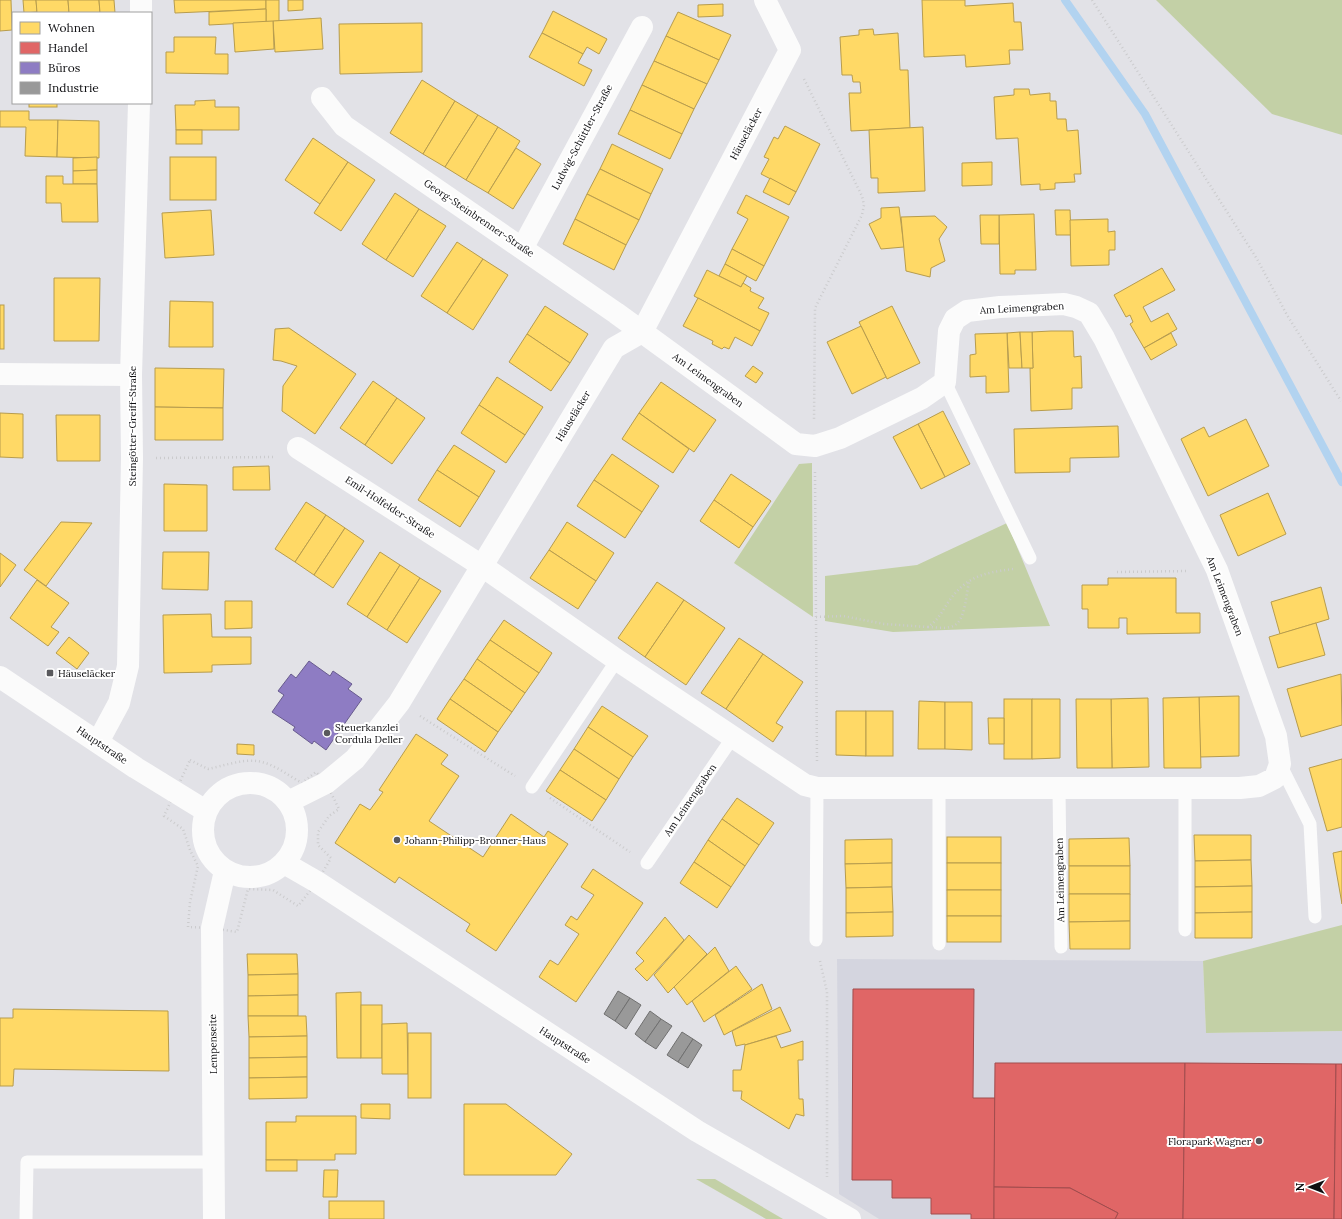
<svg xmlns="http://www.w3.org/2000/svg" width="1342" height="1219" font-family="Lora,serif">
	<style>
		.built { fill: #d4d5df }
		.green { fill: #c3d0a6 }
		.homes { fill: #ffd966; stroke: #b79c4d }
		.shops { fill: #e06666; stroke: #a14c4d }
		.offices { fill: #8e7cc3; stroke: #685b8e }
		.industry { fill: #999; stroke: #707070 }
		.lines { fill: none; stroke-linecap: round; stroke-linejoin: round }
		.stream { stroke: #b2d3f0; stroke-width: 8 }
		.path { stroke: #cbcbcd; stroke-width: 2.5; stroke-dasharray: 1 3; stroke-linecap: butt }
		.service { stroke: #fbfbfb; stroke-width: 13 }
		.minor { stroke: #fbfbfb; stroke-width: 22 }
		.tertiary { stroke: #fbfbfb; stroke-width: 22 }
		.poi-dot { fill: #59595d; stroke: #fff; stroke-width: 1.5 }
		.labels { text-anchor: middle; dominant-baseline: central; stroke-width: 4; stroke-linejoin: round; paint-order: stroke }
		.street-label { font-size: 10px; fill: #0f0f12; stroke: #fff }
		.poi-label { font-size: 10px; fill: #0f0f12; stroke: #fff; text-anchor: start }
	</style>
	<rect width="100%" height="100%" fill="#e2e2e7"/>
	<path class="built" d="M837,959L1203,961L1206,1033L1342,1031V1219H879L839,1194Z"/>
	<g class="green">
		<path d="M1156,0H1342V135L1272,114Z"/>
		<path d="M812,463V472L813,617L734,563L799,464Z"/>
		<path d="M1007,523L1050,626L893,632L825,621V576L917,565Z"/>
		<path d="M1342,925V1031L1206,1033L1203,961Z"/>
		<path d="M696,1179H715L783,1219H766Z"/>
	</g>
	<g class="homes">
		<path d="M0,0H11L12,30L0,31Z"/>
		<path d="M23,0H36L37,12L24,13Z"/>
		<path d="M36,0H68L69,13H37Z"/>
		<path d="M68,0H99L100,13H69Z"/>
		<path d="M99,0H114L115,13H100Z"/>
		<path d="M174,0H266V9L175,13Z"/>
		<path d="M266,0H279V21L266,22Z"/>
		<path d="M288,0H303V10L288,11Z"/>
		<path d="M922,0H965V6L1013,3L1014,22H1021L1023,50H1009L1010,64L966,67L965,55L924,57Z"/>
		<path d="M723,4V16L698,17V5Z"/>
		<path d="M266,9V22L209,25V12Z"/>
		<path d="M553,11L607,39L599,54L587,47L583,54L542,33Z"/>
		<path d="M678,12L731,35L719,60L666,36Z"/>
		<path d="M321,18L323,49L275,52L273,21Z"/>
		<path d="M273,21L274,49L235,52L233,23Z"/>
		<path d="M422,23V72L340,74L339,24Z"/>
		<path d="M873,29L874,35L898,33L900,70H908L910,128L851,131L849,93H861L860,82H853L852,75H842L840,37L859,35V30Z"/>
		<path d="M542,33L583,54L578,63L592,70L584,86L529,57Z"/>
		<path d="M666,36L719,60L707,84L654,61Z"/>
		<path d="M174,37H216L215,54H228V74L166,73V52H174Z"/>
		<path d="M654,61L707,84L694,109L642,85Z"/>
		<path d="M422,80L455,101L423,154L390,133Z"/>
		<path d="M642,85L694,109L682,134L630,110Z"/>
		<path d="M1014,89H1029L1030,95L1050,93V101H1056L1057,119H1066L1067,131L1078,130L1081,174H1074L1075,182L1055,183V189L1040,190V184L1021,185L1018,138L996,139L994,97L1014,95Z"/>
		<path d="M215,100V107H239V130H176L175,105H195V101Z"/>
		<path d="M455,101L478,115L445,167L423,154Z"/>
		<rect x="29" y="103" width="28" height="4"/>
		<path d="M630,110L682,134L670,159L618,134Z"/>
		<path d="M0,111H29V120H58L57,157L25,156L26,127H0Z"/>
		<path d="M478,115L498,127L466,180L445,167Z"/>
		<path d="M58,120L99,121V158L57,157Z"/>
		<path d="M785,126L820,144L796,192L761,174L769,159L764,157L774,137L778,139Z"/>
		<path d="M498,127L520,141L488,193L466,180Z"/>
		<path d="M923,127L925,191L878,193V178H871L869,130Z"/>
		<rect x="176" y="130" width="26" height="14"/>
		<path d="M313,138L348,162L320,204L285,180Z"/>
		<path d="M612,144L663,169L651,194L600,169Z"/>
		<path d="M516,148L541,164L513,209L488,193Z"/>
		<path d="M97,157V170L73,171V158Z"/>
		<rect x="170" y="157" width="46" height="43"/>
		<path d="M348,162L375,180L341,231L314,213Z"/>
		<path d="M992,162V185L962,186V163Z"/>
		<path d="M600,169L651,194L639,220L587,194Z"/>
		<path d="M97,170V184H73V171Z"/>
		<path d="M46,176H63V184H97L98,222H62L61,203H46Z"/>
		<path d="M770,178L796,192L789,205L763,192Z"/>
		<path d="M395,193L419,209L386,260L362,244Z"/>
		<path d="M587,194L639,220L626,245L575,219Z"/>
		<path d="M746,195L789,217L764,266L732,249L748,219L737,213Z"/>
		<path d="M899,207L904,247L881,249L869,224L881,218V208Z"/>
		<path d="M419,209L446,226L413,277L386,260Z"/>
		<path d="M211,210L214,255L165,258L162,213Z"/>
		<path d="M1055,210H1070L1071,235H1056Z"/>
		<path d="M1034,214L1036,270H1015V274H1000L999,215Z"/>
		<path d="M980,215H999V244H981Z"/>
		<path d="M935,216L947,227L939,239L945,261L931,268L930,277L906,271L901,217Z"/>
		<path d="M575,219L626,245L614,270L563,244Z"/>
		<path d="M1108,219V232L1115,231V250H1109V265L1071,266L1070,220Z"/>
		<path d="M457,242L483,259L447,313L421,296Z"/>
		<path d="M732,249L764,266L756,281L725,264Z"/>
		<path d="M483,259L508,275L473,330L447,313Z"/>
		<path d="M725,264L747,276L741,287L719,276Z"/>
		<path d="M1162,268L1175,290L1143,307L1151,322L1168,313L1177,329L1144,348L1130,324L1133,322L1130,315L1126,317L1114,295Z"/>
		<path d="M707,270L741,287L743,283L751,288L750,291L764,298L758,308L769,313L760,331L694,296Z"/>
		<path d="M54,278H100L99,341H54Z"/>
		<path d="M698,298L760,331L752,346L735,337L729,349L724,347L722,349L712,344L713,341L683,326Z"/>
		<path d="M170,301L213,302V347H169Z"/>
		<rect x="0" y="305" width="4" height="44"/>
		<path d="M545,306L588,334L570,363L527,334Z"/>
		<path d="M892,306L920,363L887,379L859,322Z"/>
		<path d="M861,326L886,377L852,394L827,342Z"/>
		<path d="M289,328L356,374L315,434L282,411L283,386L297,366L281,361L273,360L275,329Z"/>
		<path d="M1051,331H1073L1074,357L1081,356L1082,388H1072V409L1031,411L1030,368H1033L1032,332Z"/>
		<path d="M1020,332L1022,368H1009L1007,333Z"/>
		<path d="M1020,332H1032L1033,368H1022Z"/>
		<path d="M1007,333L1009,392L986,393V376L970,377V355L976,354L975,334Z"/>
		<path d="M1171,333L1177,345L1151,360L1144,348Z"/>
		<path d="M527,334L570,363L551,391L509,362Z"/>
		<path d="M753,366L763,373L756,383L745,376Z"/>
		<path d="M155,368L224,369L223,408L155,407Z"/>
		<path d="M497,377L543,407L525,435L479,405Z"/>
		<path d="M373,381L397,398L365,445L340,428Z"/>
		<path d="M661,382L716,420L694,452L639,413Z"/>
		<path d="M397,398L425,418L392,464L365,445Z"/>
		<path d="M479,405L525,435L506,463L461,433Z"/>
		<path d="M155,407L223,408V440H155Z"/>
		<path d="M943,411L970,464L945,477L918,424Z"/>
		<path d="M0,413L23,414V458L0,457Z"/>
		<path d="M639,413L689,449L673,473L622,439Z"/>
		<path d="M56,415H100V461H57Z"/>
		<path d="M1246,419L1269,466L1208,496L1181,439L1204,427L1209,437Z"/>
		<path d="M918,424L945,477L921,489L893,437Z"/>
		<path d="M1118,426L1119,457L1070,458V472L1015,473L1014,429Z"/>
		<path d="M454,445L495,471L479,497L437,470Z"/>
		<path d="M612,454L659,486L642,512L594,480Z"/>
		<path d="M269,466L270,490H233V467Z"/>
		<path d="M437,470L479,497L460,527L418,500Z"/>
		<path d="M731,474L771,501L753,527L714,500Z"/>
		<path d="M594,480L642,512L625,538L577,506Z"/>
		<path d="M164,484L207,485V531H164Z"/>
		<path d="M1268,493L1286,534L1238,556L1220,515Z"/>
		<path d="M714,500L753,527L739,548L700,521Z"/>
		<path d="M306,502L326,515L295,562L275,549Z"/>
		<path d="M326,515L345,528L314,575L295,562Z"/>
		<path d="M61,522L92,523L46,586L24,570Z"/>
		<path d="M567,522L614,553L596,581L549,550Z"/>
		<path d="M345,528L364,541L333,588L314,575Z"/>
		<path d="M549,550L596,581L578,609L530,578Z"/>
		<path d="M163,552H209L208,590L162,589Z"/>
		<path d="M380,552L400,565L367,617L347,604Z"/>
		<path d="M0,553L16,565L0,587Z"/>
		<path d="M400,565L420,578L387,630L367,617Z"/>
		<path d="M420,578L441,591L407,643L387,630Z"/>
		<path d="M1108,578H1176V613H1200V633L1127,634V618H1119V628H1088V609H1082V585H1108Z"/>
		<path d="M37,580L69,603L51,627L59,632L48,646L10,618Z"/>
		<path d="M657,582L684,600L645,657L618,638Z"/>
		<path d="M1321,587L1329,619L1280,634L1271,602Z"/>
		<path d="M684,600L725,628L686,685L645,657Z"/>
		<path d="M225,601H252V628L225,629Z"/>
		<path d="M211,614L212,637H251V664L212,665V672L164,673L163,615Z"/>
		<path d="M504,620L552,653L539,673L490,640Z"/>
		<path d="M1316,623L1325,655L1278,668L1269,637Z"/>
		<path d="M69,637L89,653L77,669L56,653Z"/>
		<path d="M739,638L763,654L726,709L701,693Z"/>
		<path d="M490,640L539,673L525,693L477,659Z"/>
		<path d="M763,654L803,682L776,723L783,727L773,742L726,709Z"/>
		<path d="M477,659L525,693L512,712L464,679Z"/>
		<path d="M1341,674L1342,725L1301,737L1287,689Z"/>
		<path d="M464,679L512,712L498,732L450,699Z"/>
		<path d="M1239,696V756L1200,757L1199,697Z"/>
		<path d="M1199,697L1201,768H1164L1163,698Z"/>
		<path d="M1148,698L1149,767L1112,768L1111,699Z"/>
		<path d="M450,699L498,732L485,752L437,719Z"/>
		<rect x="1004" y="699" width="28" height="60"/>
		<path d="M1032,699H1060V758L1032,759Z"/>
		<path d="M1076,699H1111L1112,768H1077Z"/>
		<path d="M919,701L945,702V749H918Z"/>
		<path d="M945,702H972V750L945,749Z"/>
		<path d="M602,706L648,736L633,757L588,727Z"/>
		<path d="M836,711H866V756L836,755Z"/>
		<rect x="866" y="711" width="27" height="45"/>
		<path d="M988,718H1004V744H989Z"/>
		<path d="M588,727L633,757L619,779L574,749Z"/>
		<path d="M416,734L448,755L441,764L459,776L429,821L483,857L511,814L544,837L548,831L568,844L496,951L466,931L470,924L399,877L395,883L335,843L360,804L370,810L383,792L379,790Z"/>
		<path d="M237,744L254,745V755L237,754Z"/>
		<path d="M574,749L619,779L606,800L560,770Z"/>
		<path d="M1342,759V827L1327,831L1309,768Z"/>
		<path d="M560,770L606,800L592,821L546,791Z"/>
		<path d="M737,798L774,823L759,845L722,819Z"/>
		<path d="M722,819L759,845L745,866L708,840Z"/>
		<path d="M1194,835H1251V860L1195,861Z"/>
		<rect x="947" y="837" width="54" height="26"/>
		<path d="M1129,838L1130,866H1069V839Z"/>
		<path d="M892,839V863L845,864V840Z"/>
		<path d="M708,840L745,866L731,887L694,862Z"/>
		<path d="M1342,851V904L1333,853Z"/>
		<path d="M1251,860L1252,886L1195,887V861Z"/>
		<path d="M694,862L731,887L717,908L680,883Z"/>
		<path d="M892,863V887L846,888L845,864Z"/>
		<rect x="947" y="863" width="54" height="27"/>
		<rect x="1069" y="866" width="61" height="28"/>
		<path d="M593,869L643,903L576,1002L539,977L550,960L558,965L579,934L565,925L571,916L577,920L594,895L581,887Z"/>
		<path d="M1252,886V912L1195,913V887Z"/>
		<path d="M892,887L893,912L846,913V888Z"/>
		<rect x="947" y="890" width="54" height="26"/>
		<path d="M1069,894H1130V921L1069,922Z"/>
		<path d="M893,912V936L846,937V913Z"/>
		<path d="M1252,912V938H1195V913Z"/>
		<rect x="947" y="916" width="54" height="26"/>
		<path d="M665,917L684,940L647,981L635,969L644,961L636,953Z"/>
		<path d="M1130,921V949H1070L1069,922Z"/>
		<path d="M689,935L707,954L668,993L654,975Z"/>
		<path d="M715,947L729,971L687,1005L674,987Z"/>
		<path d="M247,954H297L298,974L248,975Z"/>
		<path d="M736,966L752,989L704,1022L692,1001Z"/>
		<path d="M298,974V995L248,996V975Z"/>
		<path d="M762,984L772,1009L724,1035L715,1015Z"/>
		<path d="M361,992V1058H337L336,993Z"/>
		<path d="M298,995V1016H248V996Z"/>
		<rect x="361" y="1005" width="21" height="53"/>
		<path d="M780,1007L791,1031L745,1045V1044L736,1046L732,1031Z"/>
		<path d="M13,1009L168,1011L169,1071L14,1069L13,1086H0V1018H13Z"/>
		<path d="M248,1016H306L307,1036L249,1037Z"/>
		<path d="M407,1023L408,1074H382V1024Z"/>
		<rect x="408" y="1033" width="23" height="65"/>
		<path d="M307,1036V1057L249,1058V1037Z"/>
		<path d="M776,1036L781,1048L803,1041V1060H798L799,1099H803L804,1116L796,1114L789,1129L741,1099L742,1091H733V1070H741L745,1045Z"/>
		<path d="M307,1057V1077L249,1078V1058Z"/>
		<path d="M307,1077V1098L249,1099V1078Z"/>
		<path d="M361,1104H390V1119L361,1118Z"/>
		<path d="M464,1104H506L572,1154L556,1175H464Z"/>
		<path d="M296,1116H356V1154H335V1160H266V1122H296Z"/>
		<rect x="266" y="1160" width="31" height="11"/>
		<path d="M324,1170H338L337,1197H323Z"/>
		<rect x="329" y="1201" width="55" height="18"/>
	</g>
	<g class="shops">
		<path d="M853,989H974L973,1098H995L994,1219H971V1214H931V1198H892V1180H852Z"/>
		<path d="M995,1063H1185L1183,1219H1115L1118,1213L1070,1188L994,1187Z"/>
		<path d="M1185,1063L1336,1064L1334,1219H1183Z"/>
		<path d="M1336,1064H1342V1219H1334Z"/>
		<path d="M994,1187L1070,1188L1118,1213L1115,1219H994Z"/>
	</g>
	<path class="offices" d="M309,661L330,676L333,671L352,684L348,689L362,699L326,750L314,741L312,744L293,730L295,727L272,712L284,695L278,691L291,674L296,678Z"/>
	<g class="industry">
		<path d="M618,991L630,998L615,1021L604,1014Z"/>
		<path d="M630,998L641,1005L626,1029L615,1021Z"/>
		<path d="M650,1011L661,1019L645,1042L635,1034Z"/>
		<path d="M661,1019L672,1026L656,1049L645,1042Z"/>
		<path d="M682,1032L693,1039L678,1062L667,1055Z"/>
		<path d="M693,1039L702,1045L688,1068L678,1062Z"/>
	</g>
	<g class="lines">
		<path class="stream" d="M1065,0L1145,114L1342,482"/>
		<g class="path">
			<path d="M1092,0L1257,259L1287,315L1341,401"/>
			<path d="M804,79L862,196L864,205L862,215L815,308L814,421"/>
			<path d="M156,458L275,457"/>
			<path d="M815,472L817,763"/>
			<path d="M1117,572L1188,571"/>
			<path d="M816,617L843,616L884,624L928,627C937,621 942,612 947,604C965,577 982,573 1013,569"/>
			<path d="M928,627C935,627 944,629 950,627C967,624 965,593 970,580"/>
			<path d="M420,716L515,776"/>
			<path d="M190,760L208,769C223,766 242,759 257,761C273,763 289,776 302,783L316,772L326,783L339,809L329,816L318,832V845L331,858L317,882L298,906L273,890L248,889L237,932L212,928L188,927L190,902L198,866L190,850L183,829L164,816Z"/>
			<path d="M550,798L630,852"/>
			<path d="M820,961L827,992V1177"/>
		</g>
		<g class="service">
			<path d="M945,382L1030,558"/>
			<path d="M1280,764L1310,824L1315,917"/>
			<path d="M532,787L617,660"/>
			<path d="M939,788V944"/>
			<path d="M1059,789L1061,947"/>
			<path d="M1185,789V930"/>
			<path d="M647,863L733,737"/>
			<path d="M816,940L817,788"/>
			<path d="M26,1219L27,1162H214"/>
		</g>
		<g class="minor">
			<path d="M141,13V0"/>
			<path d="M523,247L642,27"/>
			<path d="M0,374L131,375"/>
			<path d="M298,448L482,566L617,660L805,785L817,788H1240L1259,786L1275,778L1280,764L1276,736L1217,570L1104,338L1089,313L1076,307L1064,304L1000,307L967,311L955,319L949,331L945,382L922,398L840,438L815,446L796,444L616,313L344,126L322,98"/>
			<path d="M98,742L119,703L128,666L132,458L131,375L139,103"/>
			<path d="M288,802L326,783L355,759L399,703L614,348L642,332L790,50L765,0"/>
			<path d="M214,1219L212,928L225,871"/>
		</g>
		<g class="tertiary">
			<path d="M0,677L136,768L206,811"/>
			<circle cx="250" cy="830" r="47"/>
			<path d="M284,863L317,882L697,1131L850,1219"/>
		</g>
	</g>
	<g class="poi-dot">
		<rect x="46" y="669" width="8" height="8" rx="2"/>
		<circle cx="327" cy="733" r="4"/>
		<circle cx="397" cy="840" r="4"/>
		<circle cx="1259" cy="1141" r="4"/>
	</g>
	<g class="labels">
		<g class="street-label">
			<text transform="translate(746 134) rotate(-62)">Häuseläcker</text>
			<text transform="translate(582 137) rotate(-62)">Ludwig-Schüttler-Straße</text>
			<text transform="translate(479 218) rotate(34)">Georg-Steinbrenner-Straße</text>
			<text transform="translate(1022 308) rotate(-3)">Am Leimengraben</text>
			<text transform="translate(708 380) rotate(36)">Am Leimengraben</text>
			<text transform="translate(573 416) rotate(-59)">Häuseläcker</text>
			<text transform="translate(132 426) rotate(-90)">Steingötter-Greiff-Straße</text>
			<text transform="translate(390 507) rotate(33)">Emil-Holfelder-Straße</text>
			<text transform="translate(1225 596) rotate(69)">Am Leimengraben</text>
			<text transform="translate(102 745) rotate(34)">Hauptstraße</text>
			<text transform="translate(690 800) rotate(-56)">Am Leimengraben</text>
			<text transform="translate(1060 880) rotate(-91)">Am Leimengraben</text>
			<text transform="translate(213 1044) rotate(-91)">Lempenseite</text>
			<text transform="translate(565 1045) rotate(33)">Hauptstraße</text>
		</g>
		<g class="poi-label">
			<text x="58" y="673">Häuseläcker</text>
			<text x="335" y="727">Steuerkanzlei<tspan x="335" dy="12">Cordula Deller</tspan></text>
			<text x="405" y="840">Johann-Philipp-Bronner-Haus</text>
			<text x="1251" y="1141" text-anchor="end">Florapark Wagner</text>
		</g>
	</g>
	<rect x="12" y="12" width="140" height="92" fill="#ffffff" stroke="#9f9fa0"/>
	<rect x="20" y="22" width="20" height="12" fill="#ffd966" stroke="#9f9fa0"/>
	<text x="48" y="32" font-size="12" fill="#0f0f12">Wohnen</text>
	<rect x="20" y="42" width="20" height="12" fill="#e06666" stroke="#9f9fa0"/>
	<text x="48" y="52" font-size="12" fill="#0f0f12">Handel</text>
	<rect x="20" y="62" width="20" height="12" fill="#8e7cc3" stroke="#9f9fa0"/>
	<text x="48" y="72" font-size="12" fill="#0f0f12">Büros</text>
	<rect x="20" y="82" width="20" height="12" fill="#999999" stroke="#9f9fa0"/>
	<text x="48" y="92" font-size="12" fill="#0f0f12">Industrie</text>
	<g transform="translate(1310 1187) rotate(270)" stroke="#ffffff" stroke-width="3" paint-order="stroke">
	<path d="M0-3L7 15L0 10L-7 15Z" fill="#0f0f12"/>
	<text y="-6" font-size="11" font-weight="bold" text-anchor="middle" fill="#0f0f12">N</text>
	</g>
</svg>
